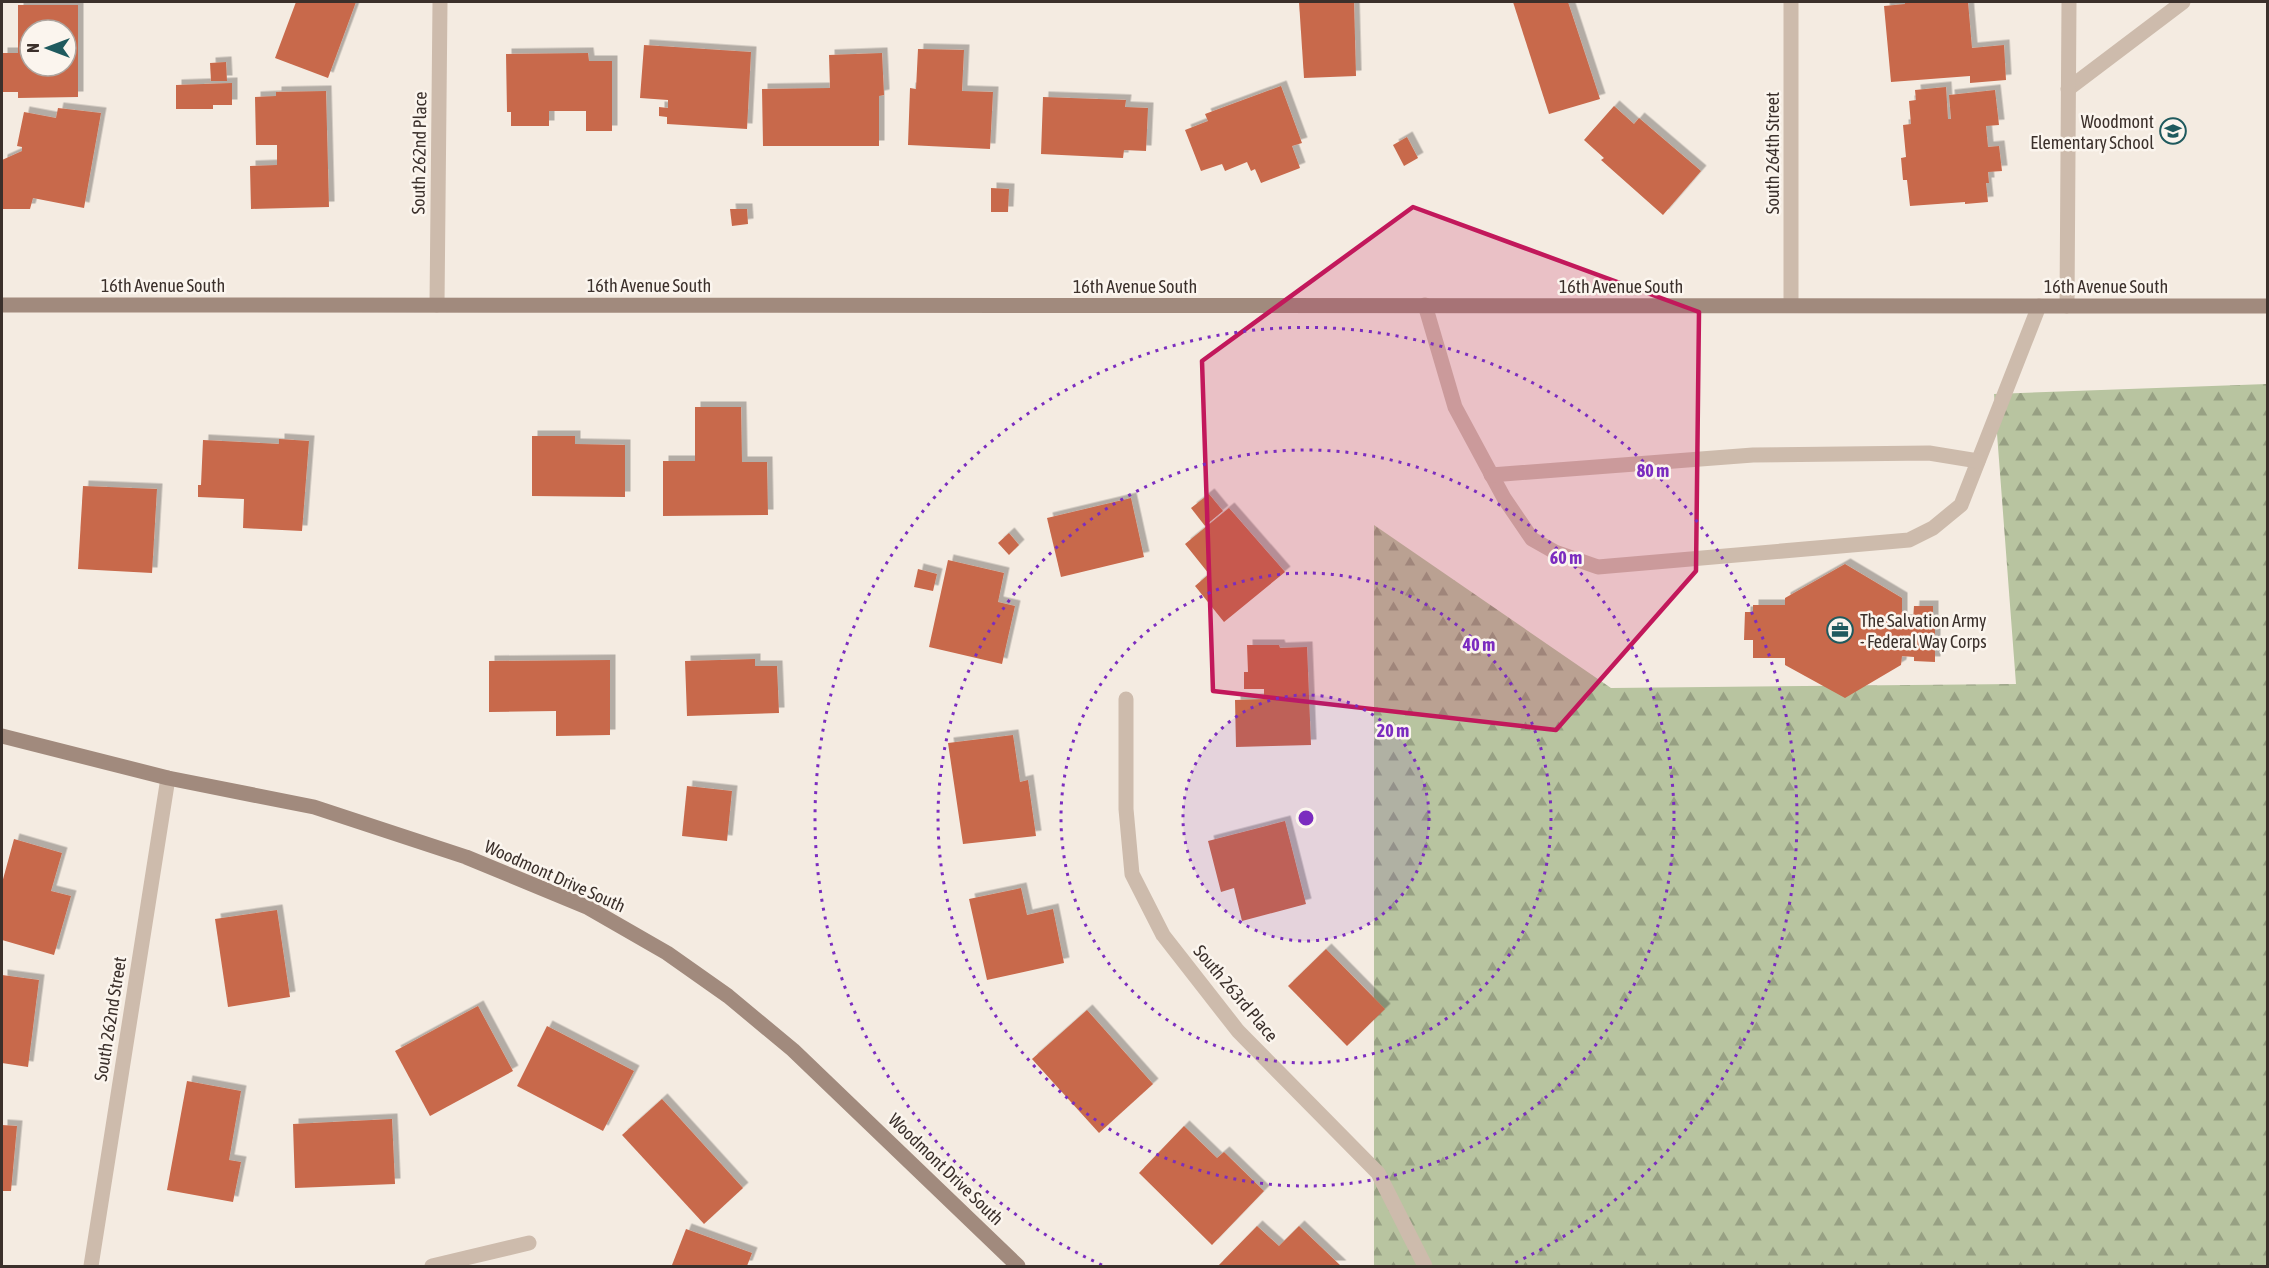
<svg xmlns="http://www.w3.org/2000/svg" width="2269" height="1268" font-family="'Asap Condensed',sans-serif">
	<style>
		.forest { fill: url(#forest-firs) }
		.building { fill: #c8694b; fill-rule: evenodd; filter: url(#shadow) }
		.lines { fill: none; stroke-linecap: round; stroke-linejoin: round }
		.service { stroke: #cdbbac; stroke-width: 15 }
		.minor { stroke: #cdbbac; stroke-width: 15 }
		.secondary { stroke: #a18a7d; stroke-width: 15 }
		.marked { fill: #c2185b; fill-opacity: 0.2; stroke: #c2185b; stroke-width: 4.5; stroke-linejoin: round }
		.ring { fill: none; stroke: #7b2cbf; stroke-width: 3; stroke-dasharray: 3 6 }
		.labels { text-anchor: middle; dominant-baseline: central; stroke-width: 5; stroke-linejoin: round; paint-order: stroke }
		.poi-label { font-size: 18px; fill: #3b302b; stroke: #fbf5ee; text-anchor: end }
		.street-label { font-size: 18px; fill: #3b302b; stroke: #fbf5ee }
		.centre { fill: #7b2cbf; stroke: #fbf5ee; stroke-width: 3 }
		.ring-label { font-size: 18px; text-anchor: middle; font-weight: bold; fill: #7b2cbf; stroke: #fbf5ee; stroke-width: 5; stroke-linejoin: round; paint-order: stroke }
	</style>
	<defs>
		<pattern id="forest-firs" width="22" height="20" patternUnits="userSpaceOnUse" patternTransform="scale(1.5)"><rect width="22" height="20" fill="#b8c4a0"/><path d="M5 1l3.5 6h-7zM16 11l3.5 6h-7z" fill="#97a083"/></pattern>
		<filter id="shadow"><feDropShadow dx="5.5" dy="-5.5" stdDeviation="0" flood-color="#0004"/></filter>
	</defs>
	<rect width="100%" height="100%" fill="#f4ebe1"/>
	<path class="forest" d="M2267,384V1266H1374V525L1611,688L2016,684L1994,394Z"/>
	<g class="building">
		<path d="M296,2H356L328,78L275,58Z"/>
		<path d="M1299,2H1354L1356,76L1304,78Z"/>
		<path d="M1513,2H1568L1600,99L1549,114Z"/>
		<path d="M1905,2H1968L1972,48L2004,45L2006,80L1970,83V76L1891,82L1884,6L1905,4Z"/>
		<path d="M18,5H78V97L18,98V92H2V53H18ZM30,30H66V66H30Z"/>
		<path d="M644,45L751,52L747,129L667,124V117L659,116V107L668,108V100L640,98Z"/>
		<path d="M918,49L964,50L962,91L993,92L990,149L908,145L910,88L916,89Z"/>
		<path d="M588,53L589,61H612V131H586V111H549V126H511V112H507L506,54Z"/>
		<path d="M882,53L884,95L879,96V146H763L762,89L830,88L829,55Z"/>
		<path d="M226,62L227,81H211L210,63Z"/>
		<path d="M232,83V105H213V109H176V85Z"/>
		<path d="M1281,86L1302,143L1292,146L1300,168L1261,183L1255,169L1251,171L1247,162L1225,171L1222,164L1201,171L1185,130L1208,121L1205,114Z"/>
		<path d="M1946,87L1948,119H1951L1949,95L1995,90L1999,125L1986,126L1988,147L1999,146L2002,171L1988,172L1989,183H1986L1988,202L1965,204V202L1910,206L1907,180H1903L1901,158L1906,157L1903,125L1911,124L1909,101L1916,100L1915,90Z"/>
		<path d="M326,91L329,207L251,209L250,166L277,165V145H256L255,97L276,96V92Z"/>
		<path d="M1043,97L1126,100L1125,107L1148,108L1146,151L1124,150L1123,158L1041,154Z"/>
		<path d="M1614,106L1634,124L1639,118L1701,171L1663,215L1601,160L1604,158L1584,140Z"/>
		<path d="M58,108L101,113L84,208L33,198L30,209H2V160L22,151V147L17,146L24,112L56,118Z"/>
		<path d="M1407,137L1418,158L1404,166L1393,145Z"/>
		<path d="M991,188L1009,189L1008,212H991Z"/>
		<path d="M730,209H747L748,224L732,226Z"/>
		<path d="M695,407H741L742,462H767L768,515L663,516V461H695Z"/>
		<path d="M532,436H575V444L625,445V497L532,496Z"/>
		<path d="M279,439L309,441L302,531L243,528L244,499L198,497V485H201L203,440L279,444Z"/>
		<path d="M83,486L157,489L152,573L78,569Z"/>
		<path d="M1209,494L1223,511L1205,526L1191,508Z"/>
		<path d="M1131,498L1144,557L1061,577L1047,518Z"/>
		<path d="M1229,508L1285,572L1224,622L1195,586L1209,574L1185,544Z"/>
		<path d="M1009,533L1019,545L1009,555L998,543Z"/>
		<path d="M948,560L1004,573L998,602L1015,606L1002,664L929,647Z"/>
		<path d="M1845,564L1902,598V620H1913L1914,606H1933V621H1935V662L1914,661V657L1902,656L1901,665L1845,698L1785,665V658H1753V640H1744L1745,612H1753V605H1785V598Z"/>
		<path d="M918,569L937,574L933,591L914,587Z"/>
		<path d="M1247,645H1279L1280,648L1307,647L1311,745L1236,747L1235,700L1264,699V689H1244V672H1248Z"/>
		<path d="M755,659V666H777L779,713L687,716L685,661Z"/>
		<path d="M610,660V735L556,736V711L489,712V661Z"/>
		<path d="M1013,735L1020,782L1028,780L1036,836L963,844L948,743Z"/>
		<path d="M687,786L732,791L727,841L682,836Z"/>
		<path d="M1285,821L1306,904L1242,921L1234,888L1221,892L1208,841Z"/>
		<path d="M14,839L62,853L51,891L71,896L54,955L2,940V883Z"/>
		<path d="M1021,888L1027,915L1053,909L1064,963L987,980L969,899Z"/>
		<path d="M277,910L290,997L228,1007L215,919Z"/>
		<path d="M1326,949L1385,1009L1347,1046L1288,986Z"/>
		<path d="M2,975L39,980L28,1067L2,1063Z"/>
		<path d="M478,1006L513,1071L430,1116L395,1051Z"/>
		<path d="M1087,1010L1153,1084L1099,1133L1032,1059Z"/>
		<path d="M547,1026L634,1071L603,1131L517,1086Z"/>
		<path d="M187,1081L241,1091L229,1160L241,1162L233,1202L167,1190Z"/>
		<path d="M662,1099L743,1188L704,1224L622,1135Z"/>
		<path d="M392,1119L395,1184L295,1188L293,1124Z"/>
		<path d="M2,1125L17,1126L11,1191H2Z"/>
		<path d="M1184,1126L1217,1158L1224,1152L1264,1191L1212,1245L1139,1173Z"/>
		<path d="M1257,1226L1279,1246L1299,1226L1341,1266H1218Z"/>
		<path d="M686,1229L752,1253L747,1266H678L672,1265Z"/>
	</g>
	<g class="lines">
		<g class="service">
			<path d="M2068,89L2183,2"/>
			<path d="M1425,305L1455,407L1504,498L1532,539L1555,552L1598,567L1909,540L1933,528L1961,505L2039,306"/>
			<path d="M2067,306L2069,2"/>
			<path d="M1491,475L1753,455L1929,453L1978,461"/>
		</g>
		<g class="minor">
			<path d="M437,305L440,2"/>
			<path d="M1791,305V2"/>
			<path d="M1126,699V809L1132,874L1163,935L1238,1031L1378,1173L1425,1266"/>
			<path d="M91,1266L168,778"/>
			<path d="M432,1266L529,1243"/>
		</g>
		<g class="secondary">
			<path d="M2,305L2268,306"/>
			<path d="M2,736L168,778L314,807L466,857L587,907L667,953L728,996L793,1050L1018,1266"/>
		</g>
	</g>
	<path class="marked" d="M1413,207L1699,312L1696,571L1556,730L1213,691L1202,361Z"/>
	<circle cx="1306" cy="818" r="123" fill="#7b2cbf" fill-opacity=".12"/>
	<g class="ring">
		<circle cx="1306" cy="818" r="123"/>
		<circle cx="1306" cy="818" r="245"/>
		<circle cx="1306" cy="818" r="368"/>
		<path d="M1102 1265A491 491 0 1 1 1510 1265"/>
	</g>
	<defs>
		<g id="school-ring" transform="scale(1.35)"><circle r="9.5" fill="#fbf5ee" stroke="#1f5a5e" stroke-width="1.5"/><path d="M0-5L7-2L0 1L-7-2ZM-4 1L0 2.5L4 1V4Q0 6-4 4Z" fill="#1f5a5e"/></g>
		<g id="office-ring" transform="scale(1.35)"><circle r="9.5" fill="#fbf5ee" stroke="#1f5a5e" stroke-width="1.5"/><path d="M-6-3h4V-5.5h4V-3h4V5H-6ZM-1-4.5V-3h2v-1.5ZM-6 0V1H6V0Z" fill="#1f5a5e"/></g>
	</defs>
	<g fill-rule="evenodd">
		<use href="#school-ring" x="2173" y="131"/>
		<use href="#office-ring" x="1840" y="630"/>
	</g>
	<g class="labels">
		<g class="poi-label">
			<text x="2154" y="121">Woodmont<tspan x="2154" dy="21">Elementary School</tspan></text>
			<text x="1860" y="620" text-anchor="start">The Salvation Army<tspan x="1860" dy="21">- Federal Way Corps</tspan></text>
		</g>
		<g class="street-label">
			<text transform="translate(419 153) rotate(-89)">South 262nd Place</text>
			<text transform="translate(1772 153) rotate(-90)">South 264th Street</text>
			<text x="163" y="285">16th Avenue South</text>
			<text x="649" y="285">16th Avenue South</text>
			<text x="1135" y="286">16th Avenue South</text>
			<text x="1621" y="286">16th Avenue South</text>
			<text x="2106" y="286">16th Avenue South</text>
			<text transform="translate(555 876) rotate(24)">Woodmont Drive South</text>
			<text transform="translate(1236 993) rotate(50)">South 263rd Place</text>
			<text transform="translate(110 1019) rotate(-81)">South 262nd Street</text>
			<text transform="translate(946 1169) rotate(44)">Woodmont Drive South</text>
		</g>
	</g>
	<circle cx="1306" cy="818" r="9" class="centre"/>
	<g class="ring-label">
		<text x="1653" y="477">80 m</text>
		<text x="1566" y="564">60 m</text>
		<text x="1479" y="651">40 m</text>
		<text x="1393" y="737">20 m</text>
	</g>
	<rect width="2269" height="1268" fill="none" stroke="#3b302b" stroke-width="6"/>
	<g transform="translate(48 48) rotate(270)"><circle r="28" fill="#fbf5ee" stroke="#aea6a0" stroke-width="1.5"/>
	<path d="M0-4.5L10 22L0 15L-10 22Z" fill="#1f5a5e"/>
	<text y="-9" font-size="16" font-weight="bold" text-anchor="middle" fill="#3b302b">N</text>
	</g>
</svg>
